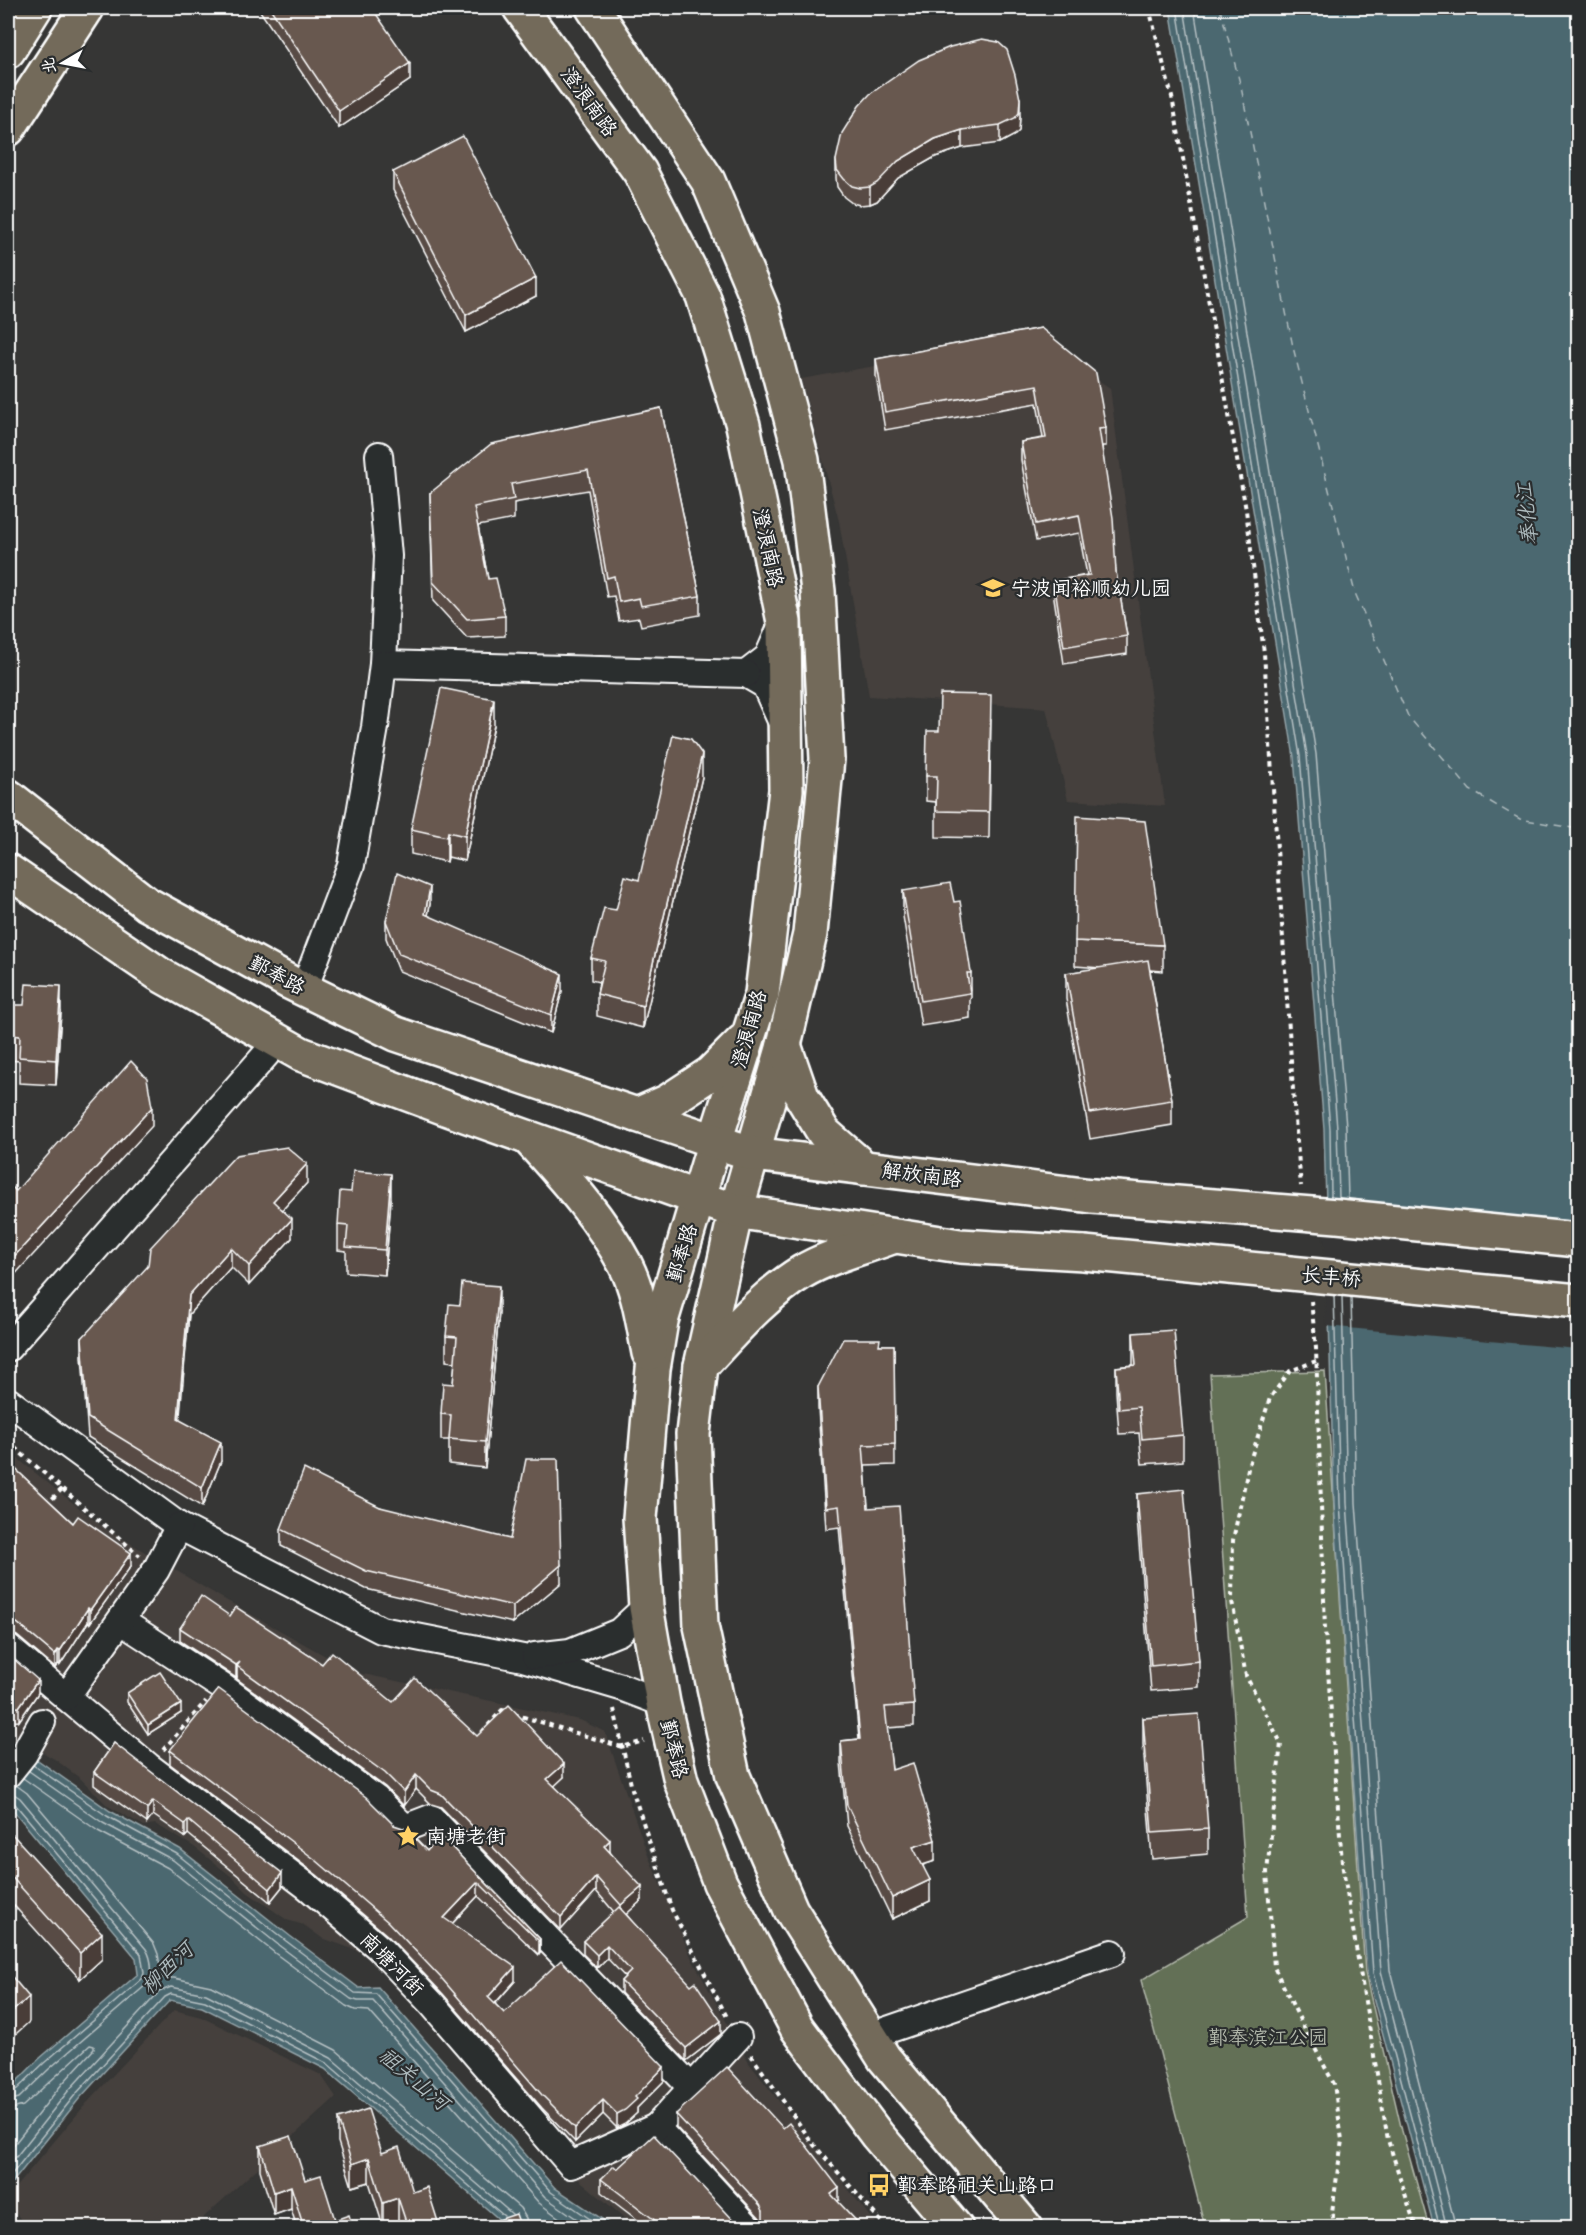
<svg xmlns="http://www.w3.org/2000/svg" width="1586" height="2235" font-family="'Comic Neue','LXGW WenKai TC',sans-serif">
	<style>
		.built { fill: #45403d }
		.green { fill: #636f56; stroke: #b1b7aa; stroke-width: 1.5 }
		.water { fill: #4b676f; stroke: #93a4a9; stroke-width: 1.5 }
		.pier { fill: #363635 }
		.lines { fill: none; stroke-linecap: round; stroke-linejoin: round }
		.shore { stroke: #b7c2c5; stroke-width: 1.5 }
		.ferry { stroke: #aebbbe; stroke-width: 1.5; stroke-dasharray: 8 6; stroke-linecap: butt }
		.minor-casing { stroke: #fff; stroke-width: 30 }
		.major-casing { stroke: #fff; stroke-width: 38 }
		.path { stroke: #fff; stroke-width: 4; stroke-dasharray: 4.5 4.5; stroke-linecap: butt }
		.minor { stroke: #2a2d2e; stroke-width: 26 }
		.major { stroke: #736b5a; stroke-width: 33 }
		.major-bridge-casing { stroke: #fff; stroke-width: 38; stroke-linecap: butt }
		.major-bridge { stroke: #736b5a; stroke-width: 33 }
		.wall { fill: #594c45; stroke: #fff; stroke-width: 1.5 }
		.shaded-wall { fill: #493e38; stroke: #fff; stroke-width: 1.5 }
		.building { fill: #685850; stroke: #fff; stroke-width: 1.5 }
		.labels { text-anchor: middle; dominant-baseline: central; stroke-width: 4.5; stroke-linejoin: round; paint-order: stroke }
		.street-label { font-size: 20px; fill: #fff; stroke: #2a2d2e }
		.poi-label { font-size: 20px; fill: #fff; stroke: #2a2d2e; text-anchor: start }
		.park-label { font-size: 20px; fill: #b1b7aa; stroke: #2a2d2e }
		.water-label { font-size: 21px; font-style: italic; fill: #aebbbe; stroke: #2a2d2e }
	</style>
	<rect width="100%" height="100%" fill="#363635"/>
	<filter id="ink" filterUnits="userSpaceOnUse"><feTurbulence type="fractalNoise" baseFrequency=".0167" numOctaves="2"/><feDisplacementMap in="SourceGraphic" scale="12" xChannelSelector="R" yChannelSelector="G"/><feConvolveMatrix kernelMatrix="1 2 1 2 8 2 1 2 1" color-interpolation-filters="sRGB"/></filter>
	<g filter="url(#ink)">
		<g class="built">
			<path d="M1035,338L1110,388L1165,806L1068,800L1046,708L869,696L839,521L801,379Z"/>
			<path d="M8,1451L103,1527L222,1598L354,1672L580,1720L605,1732L647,1853L692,1959L749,2063L878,2227H635L549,2154L425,2017V2000L377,1952L364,1953L322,1938L304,1925L287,1920L247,1892L232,1877L193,1846L155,1824L144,1826L108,1806L81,1779L56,1760L18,1738L8,1729Z"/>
			<path d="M174,2010L201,2017L321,2075L336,2097L193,2227H27L8,2204V2196L86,2104Z"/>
		</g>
		<path class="green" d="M1325,1371L1365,1973L1402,2131L1429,2227H1205L1141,1980L1248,1917L1210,1374Z"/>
		<g class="water">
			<path d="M1170,8H1578V2227H1434L1367,1974L1334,1504L1324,1129L1294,757Z"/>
			<path d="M8,1739L110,1811L180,1849L290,1936L359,1988L378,1987L555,2188L614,2227H508L325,2069L202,2007L170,2000L79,2099L8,2188V2090L39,2059L138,1974L136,1958L8,1804Z"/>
		</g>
		<path class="pier" d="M1323,1201L1578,1225V1349L1326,1326Z"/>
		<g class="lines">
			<g class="shore">
				<path d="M1177,8L1300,756L1330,1129L1331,1197"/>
				<path d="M1184,8L1307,755L1337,1128L1339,1198"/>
				<path d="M1194,8L1316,754L1346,1127L1348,1199"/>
				<path d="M1334,1295L1340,1504L1373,1973L1440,2228"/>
				<path d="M1342,1296L1347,1503L1381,1971L1447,2228"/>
				<path d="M1351,1297L1356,1503L1390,1970L1456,2228"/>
				<path d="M33,1765L107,1816L177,1854L286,1941L355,1993L376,1994L551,2192L603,2228"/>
				<path d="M29,1771L103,1823L173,1860L281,1947L351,1999L358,2001H373L545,2197L590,2228"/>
				<path d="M23,1778L98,1831L168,1868L276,1954L346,2006L355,2010L369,2011L539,2203L573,2228"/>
				<path d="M16,1785L27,1793L154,1944L158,1954L162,1978H174L211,1986L336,2050L520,2208L526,2218L528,2228"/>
				<path d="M8,1794H14L20,1798L146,1949C152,1959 154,1975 146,1985L49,2069L19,2098L8,2101"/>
				<path d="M8,1801L15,1804L141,1954L144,1973L142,1979L44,2063L14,2092L8,2094"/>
				<path d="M8,2110L23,2106L90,2045L94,2046V2049L62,2084L8,2152"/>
				<path d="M8,2167L69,2090L159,1992L171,1987L206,1994L331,2058L512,2214"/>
				<path d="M8,2179L75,2095L165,1997L171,1994L205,2001L328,2064L504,2216"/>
			</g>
			<path class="ferry" d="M1220,8L1241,87L1293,347L1355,593L1408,716L1470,790L1520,819L1578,829"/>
			<g class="minor-casing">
				<g id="minor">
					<path d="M379,455L388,556L383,664"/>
					<path d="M782,625L768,657L746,674L765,685L783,725"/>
					<path d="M304,989L351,865L375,727L383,664L746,674"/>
					<path d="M8,1348L278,1041"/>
					<path d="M8,1401L179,1526L381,1630L523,1658L621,1687L663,1703"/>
					<path d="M121,1621L224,1688L376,1799L405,1828L431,1818L691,2087"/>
					<path d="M8,1648L148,1766L308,1887L378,1947L432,2004L571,2165L656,2127L749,2228"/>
					<path d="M535,1656L570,1652L619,1632L646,1607"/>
					<path d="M66,1697L156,1570L179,1526"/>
					<path d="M8,1774L24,1754L42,1722"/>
					<path d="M870,2036L1112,1953"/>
					<path d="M656,2127L738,2037"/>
				</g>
			</g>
			<g class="major-casing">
				<g id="major">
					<path d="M520,8L640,172L703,296L743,425L784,622L786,790L762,994L715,1141L661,1321L653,1369L640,1518L646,1607L663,1703L681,1781L720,1883L797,2028L877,2135L956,2228"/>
					<path d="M593,8L708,181L763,312L802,460L818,591L827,759L810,934L784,1045L736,1211L701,1366L693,1434L701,1626L733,1776L791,1910L884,2058L1026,2228"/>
					<path d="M8,51L35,8"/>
					<path d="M8,129L87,8"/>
					<path d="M8,796L147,904L289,982L396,1034L753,1154L1092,1196"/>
					<path d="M8,871L159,974L301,1054L448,1109L698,1198L736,1211L960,1246L1084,1253"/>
					<path d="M784,1045L802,1097L824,1133L864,1168"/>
					<path d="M637,1115L667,1102L711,1073L743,1041"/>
					<path d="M530,1140C566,1180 600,1217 625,1264C639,1291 643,1323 649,1353"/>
					<path d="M701,1366C732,1333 763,1296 802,1272C829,1256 862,1248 892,1237"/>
				</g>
			</g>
			<g class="path">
				<path d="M1149,8L1172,97L1246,510L1264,653L1295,1120L1301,1186"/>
				<path d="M1311,1301L1316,1348L1325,1630L1342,1863L1388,2140L1416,2228"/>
				<path d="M1316,1361L1290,1371L1270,1398L1249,1464L1233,1540L1232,1601L1246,1676L1281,1743L1267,1872L1274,1967L1302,2024L1334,2084L1342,2140L1332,2212L1335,2228"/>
				<path d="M8,1442L140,1556"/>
				<path d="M46,1505L62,1489"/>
				<path d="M614,1709L632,1789L672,1910L728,2019"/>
				<path d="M514,1714L622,1747L644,1741"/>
				<path d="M482,1732L502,1710L506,1711"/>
				<path d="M163,1750L206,1701"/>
				<path d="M751,2055L814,2145L887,2228"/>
			</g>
			<use href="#minor" class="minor"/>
			<use href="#major" class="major"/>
			<g class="major-bridge-casing">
				<g id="major-bridge">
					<path d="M1092,1196L1337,1216L1578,1240"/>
					<path d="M1084,1253L1578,1301"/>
				</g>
			</g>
			<use href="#major-bridge" class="major-bridge"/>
		</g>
		<g class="wall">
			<path d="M258,8H372L410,80L339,128Z"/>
			<path d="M1020,116L1019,131L1015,135L1000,143L962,148L935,157L898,178L877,201L870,204L860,205L852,203L844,197L837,187L836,178V160Z"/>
			<path d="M393,172L536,296L466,332L393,190Z"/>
			<path d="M1041,328L1106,428V446H1102L1116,572L1127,636V654L1064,664L1054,598V581L1087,575L1079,533L1036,541L1021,460V442L1043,438L1037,403L885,430L876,376V359Z"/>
			<path d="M661,408L700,596V615L641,626L639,618L619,621L614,596L607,597L588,490L514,503V519L478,526L488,579L505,616V636L467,638L433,601L430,493Z"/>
			<path d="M991,720L989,838L936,837V802L926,801V776L939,731Z"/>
			<path d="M494,725L465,861L448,857L447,862L411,854V829Z"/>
			<path d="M702,777L643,1028L597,1016V994L599,982L591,980V958L616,910L639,880Z"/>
			<path d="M903,891L954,902L971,973V998L970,999V1018L921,1026L903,916Z"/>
			<path d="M430,904L428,916L562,991L551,1033L399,971L386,938V921Z"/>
			<path d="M1075,941L1163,945V971L1150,970L1172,1100V1125L1090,1139L1066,999V973L1101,968L1075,966Z"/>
			<path d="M61,1012L56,1085L19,1083V1061L10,1060V1035Z"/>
			<path d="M307,1183L282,1210L292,1238L249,1285L231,1267L189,1314L179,1420L221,1461L202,1507L88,1437L82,1357V1338Z"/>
			<path d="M391,1199L385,1275L346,1272V1251L338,1250V1225Z"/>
			<path d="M499,1312L485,1468L449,1464V1440H441V1414L453,1384L455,1362L446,1361V1336Z"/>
			<path d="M1133,1333L1183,1435V1461L1142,1464L1139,1433L1119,1434L1116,1392V1367L1133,1365Z"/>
			<path d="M880,1345H894L895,1465L865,1466L868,1508L914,1705V1726L887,1728L892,1770L935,1861L923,1865L930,1901L892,1919L847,1826L841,1762V1741L859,1739L839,1527L826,1529L818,1408V1387Z"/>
			<path d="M8,1462L73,1523L131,1566L90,1623L88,1622L60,1665L58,1664L55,1668L17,1636L10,1633H8Z"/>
			<path d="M1137,1494L1199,1661V1687L1151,1691L1137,1519Z"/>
			<path d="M380,1507L561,1583L513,1623L366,1589L281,1546V1529Z"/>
			<path d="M230,1616L393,1702L477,1736L564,1777L554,1786L610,1852L642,1900L626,1914L721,2034L686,2061L621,1993V1981L625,1977L607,1958L597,1968L583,1954V1941L614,1912L596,1891L561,1930L441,1807L431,1804L416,1789L404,1806L385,1787L237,1679V1677L236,1678L180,1641V1628Z"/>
			<path d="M8,1654L38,1693L19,1721L8,1722Z"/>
			<path d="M127,1693L181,1713L148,1734L127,1702Z"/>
			<path d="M1143,1718L1208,1829V1854L1152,1859L1143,1744Z"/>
			<path d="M114,1743L282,1887L270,1902L188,1834L185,1837L153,1815L147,1823L94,1785V1772Z"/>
			<path d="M170,1750L394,1825L427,1851L441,1836L540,1939V1953L539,1955L478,1896L452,1924L515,1981L495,2004L504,2013L664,2081L637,2108V2113L625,2124L617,2128L603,2114L575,2142L542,2108L443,1994L388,1936L317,1875L170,1764Z"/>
			<path d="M8,1836L102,1959L80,1979L8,1899Z"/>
			<path d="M676,2114L839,2200L762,2221L760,2218L676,2127Z"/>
			<path d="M338,2119L382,2153L440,2228H400L398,2221L383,2226L369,2182L352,2187L338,2142Z"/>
			<path d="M260,2146L305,2180L335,2220L353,2228H297L291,2209L274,2215L260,2170Z"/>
			<path d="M617,2169L738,2225L741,2228H648L601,2192V2179Z"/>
		</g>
		<g class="shaded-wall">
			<path d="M410,63V80L339,128V111Z"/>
			<path d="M1020,99V116L1019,131L1015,135L1000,143V125Z"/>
			<path d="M962,130V148L935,157L898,178L877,201L870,204V187L898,161L935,139Z"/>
			<path d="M536,278V296L466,332V315Z"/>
			<path d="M494,699V725L465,861V836Z"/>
			<path d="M702,754V777L643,1028V1006Z"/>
			<path d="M448,832V857L447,862V837Z"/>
			<path d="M430,887V904L425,932V914Z"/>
			<path d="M562,974V991L551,1033V1015Z"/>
			<path d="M61,986V1012L56,1085V1060Z"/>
			<path d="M152,1107V1126L8,1282V1263Z"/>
			<path d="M307,1164V1183L273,1220V1201Z"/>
			<path d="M391,1174V1199L385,1275V1250Z"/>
			<path d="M292,1219V1238L249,1285V1266Z"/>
			<path d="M231,1248V1267L189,1314L178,1438V1419L189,1295Z"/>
			<path d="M499,1286V1312L485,1468V1442Z"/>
			<path d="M221,1442V1461L202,1507V1488Z"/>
			<path d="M131,1553V1566L90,1623V1610Z"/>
			<path d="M561,1565V1583L513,1623V1606Z"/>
			<path d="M88,1608V1622L60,1665V1651Z"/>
			<path d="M58,1650V1664L55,1668V1655Z"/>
			<path d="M240,1662L237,1666V1677L236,1678V1665Z"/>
			<path d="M38,1680V1693L19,1721V1707Z"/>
			<path d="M181,1704V1713L148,1734V1725Z"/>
			<path d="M564,1764V1777L547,1793V1779Z"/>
			<path d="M416,1775V1789L404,1806V1792Z"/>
			<path d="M153,1801V1815L147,1823V1809Z"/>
			<path d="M188,1820V1834L185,1837V1824Z"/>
			<path d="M610,1840V1853L604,1846Z"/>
			<path d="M935,1840V1861L913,1868V1847Z"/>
			<path d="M282,1873V1887L270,1902V1889Z"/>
			<path d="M596,1877V1891L561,1930V1917Z"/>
			<path d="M930,1880V1901L892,1919V1898Z"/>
			<path d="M478,1882V1896L444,1932V1918Z"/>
			<path d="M642,1887V1900L621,1919V1905Z"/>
			<path d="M102,1933V1959L80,1979V1953Z"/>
			<path d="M540,1939V1953L539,1955V1941Z"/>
			<path d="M607,1945V1958L597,1968V1955Z"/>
			<path d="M515,1967V1981L488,2011V1997Z"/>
			<path d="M29,1997V2022L8,2041V2015Z"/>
			<path d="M721,2021V2034L686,2061V2048Z"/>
			<path d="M664,2067V2081L637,2108V2113L625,2124L617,2128V2114Z"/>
			<path d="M603,2100V2114L575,2142V2128Z"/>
			<path d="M369,2158V2182L352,2187V2164Z"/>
			<path d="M291,2186V2209L274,2215V2192Z"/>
			<path d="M839,2188V2200L831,2206V2194Z"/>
			<path d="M398,2198V2221L383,2226V2203Z"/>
		</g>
		<g class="building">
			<path d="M270,8H372L410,63L339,111Z"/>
			<path d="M982,39L998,42L1007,50L1015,75L1020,99L1019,113L1015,118L1000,125L962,130L935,139L898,161L877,183L870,187L860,188L852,186L844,179L837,170L836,160L842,133L859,106L870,94L919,60L950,47Z"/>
			<path d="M463,136L536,278L466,315L393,172Z"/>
			<path d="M1041,328L1096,373L1106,428L1099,429L1113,518L1116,572L1127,636L1064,647L1054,581L1090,575L1079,515L1036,524L1021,442L1046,438L1037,385L885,412L876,359Z"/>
			<path d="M661,408L700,596L641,606L639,598L619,602L614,576L607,578L588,470L511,484L514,499L474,507L488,579L496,578L505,616L467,619L433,582L430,493L491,444Z"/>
			<path d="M441,688L494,699L465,836L448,832L447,837L411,829Z"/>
			<path d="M940,694L991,695L989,812L936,811L937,776H926L927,731H939Z"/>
			<path d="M673,735L691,739L702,754L643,1006L597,994L605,961L591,958L604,908L616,910L625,876L639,880Z"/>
			<path d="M1077,816L1145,821L1163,945L1075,941Z"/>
			<path d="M397,873L430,887L425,914L562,974L551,1015L399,954L386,921Z"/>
			<path d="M950,883L954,902L960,901L971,973H967L970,993L921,1001L903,891Z"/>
			<path d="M1148,960L1172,1100L1090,1113L1066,973Z"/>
			<path d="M26,984L61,986L56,1060L19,1057L20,1036L10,1035L12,1005H24Z"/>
			<path d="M131,1061L147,1078L152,1107L8,1263V1183L16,1191Z"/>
			<path d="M287,1147L307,1164L273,1201L292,1219L249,1266L231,1248L189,1295L178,1419L221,1442L202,1488L88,1418L82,1338L148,1266L150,1248L236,1155Z"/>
			<path d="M353,1171L391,1174L385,1250L346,1247L348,1226L338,1225L340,1191L351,1192Z"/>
			<path d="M462,1283L499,1286L485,1442L449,1439L451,1415L441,1414L443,1383L453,1384L457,1337L446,1336L449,1304L460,1305Z"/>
			<path d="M1174,1330L1183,1435L1142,1439L1139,1407L1119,1409L1116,1367L1136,1365L1133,1333Z"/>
			<path d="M843,1339H880L879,1345H894L895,1444L863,1445L868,1508L899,1506L914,1705L885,1707L892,1770L913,1763L935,1840L913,1847L930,1880L892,1898L847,1805L841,1741L860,1739L839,1506L826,1508L818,1387Z"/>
			<path d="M526,1459H558L561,1565L513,1606L366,1571L281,1529L304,1469L380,1507L510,1539Z"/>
			<path d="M8,1462L73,1523L78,1516L131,1553L90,1610L88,1608L60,1651L58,1650L55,1655L17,1623L10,1620H8Z"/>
			<path d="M1184,1489L1199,1661L1151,1666L1137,1494Z"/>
			<path d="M201,1596L230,1616L236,1607L322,1664L332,1652L393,1702L415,1678L477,1736L509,1705L564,1764L547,1779L610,1840L604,1846L642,1887L621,1905L596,1877L561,1917L441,1794L431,1790L416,1775L404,1792L385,1773L237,1666L240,1662L236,1665L180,1628Z"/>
			<path d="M8,1654L38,1680L19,1707L8,1708Z"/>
			<path d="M160,1672L181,1704L148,1725L127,1693Z"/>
			<path d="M219,1689L366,1797L394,1825L406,1829L427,1851L441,1836L540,1939L539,1941L478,1882L444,1918L515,1967L488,1997L504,2013L561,1960L664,2067L635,2097L637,2099L625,2110L617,2114L603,2100L575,2128L542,2095L443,1980L388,1922L317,1861L170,1750Z"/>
			<path d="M1199,1714L1208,1829L1152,1833L1143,1718Z"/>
			<path d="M114,1743L282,1873L270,1889L188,1820L185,1824L153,1801L147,1809L94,1772Z"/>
			<path d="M13,1835L102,1933L80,1953L8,1873V1836Z"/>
			<path d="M619,1907L691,1985L695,1982L721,2021L686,2048L621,1981L631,1971L607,1945L597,1955L583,1941Z"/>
			<path d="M8,1972L29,1997L8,2015Z"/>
			<path d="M727,2067L783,2128L789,2123L839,2188L831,2194L863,2228H757L759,2227L763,2219V2211L760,2205L676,2114Z"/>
			<path d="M368,2109L382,2153L399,2147L413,2192L427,2187L440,2228H408L398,2198L383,2203L369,2158L352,2164L338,2119Z"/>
			<path d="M654,2135L738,2225L741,2228H665L601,2179L614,2166L617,2169Z"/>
			<path d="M291,2136L305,2180L321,2175L335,2220L349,2215L353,2228H321L320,2225L313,2228H304L291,2186L274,2192L260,2146Z"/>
			<path d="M516,2214L521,2228H487L486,2224Z"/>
		</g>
	</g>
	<defs>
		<g id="school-bare" transform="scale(1.8)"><path d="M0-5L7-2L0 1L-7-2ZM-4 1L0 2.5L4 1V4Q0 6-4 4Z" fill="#ffd166" stroke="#2a2d2e" stroke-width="2.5" paint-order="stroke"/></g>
		<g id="sight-bare" transform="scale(1.8)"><path d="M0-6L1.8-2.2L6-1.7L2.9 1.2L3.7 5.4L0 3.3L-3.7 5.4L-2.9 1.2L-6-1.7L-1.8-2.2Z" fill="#ffd166" stroke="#2a2d2e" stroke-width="2.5" paint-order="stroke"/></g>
		<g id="bus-bare" transform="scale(1.8)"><path d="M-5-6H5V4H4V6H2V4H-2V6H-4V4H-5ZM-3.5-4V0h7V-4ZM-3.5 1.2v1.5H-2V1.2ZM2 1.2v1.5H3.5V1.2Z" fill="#ffd166" stroke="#2a2d2e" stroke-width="2.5" paint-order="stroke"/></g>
	</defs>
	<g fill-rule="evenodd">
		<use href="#school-bare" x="993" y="588"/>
		<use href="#sight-bare" x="408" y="1836"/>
		<use href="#bus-bare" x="879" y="2185"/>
	</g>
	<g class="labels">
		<g class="street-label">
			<text transform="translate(589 102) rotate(54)">澄浪南路</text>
			<text transform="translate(768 548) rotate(78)">澄浪南路</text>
			<text transform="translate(277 975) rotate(28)">鄞奉路</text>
			<text transform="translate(749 1029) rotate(-74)">澄浪南路</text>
			<text transform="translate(922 1175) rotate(7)">解放南路</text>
			<text transform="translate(682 1253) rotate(-73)">鄞奉路</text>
			<text transform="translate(1331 1277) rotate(5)">长丰桥</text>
			<text transform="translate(674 1749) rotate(76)">鄞奉路</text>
			<text transform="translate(392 1964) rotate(45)">南塘河街</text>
		</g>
		<g class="poi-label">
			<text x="1011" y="588">宁波闻裕顺幼儿园</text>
			<text x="426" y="1836">南塘老街</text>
			<text x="897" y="2185">鄞奉路祖关山路口</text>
		</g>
		<g class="park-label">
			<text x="1268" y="2037">鄞奉滨江公园</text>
		</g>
		<g class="water-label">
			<text transform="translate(1527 514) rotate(-96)">奉化江</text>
			<text transform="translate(167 1968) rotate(-44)">柳西河</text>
			<text transform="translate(414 2079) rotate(40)">祖关山河</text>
		</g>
	</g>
	<rect width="1586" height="2235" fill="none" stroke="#2a2d2e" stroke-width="30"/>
	<rect x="15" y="15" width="1556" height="2205" fill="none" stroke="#fff" stroke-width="2" filter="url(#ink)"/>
	<g transform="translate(63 63) rotate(260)" stroke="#2a2d2e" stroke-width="4.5" paint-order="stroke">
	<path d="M0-4.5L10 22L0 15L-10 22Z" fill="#ffffff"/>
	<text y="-9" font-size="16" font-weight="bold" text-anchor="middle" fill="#ffffff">北</text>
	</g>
</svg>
